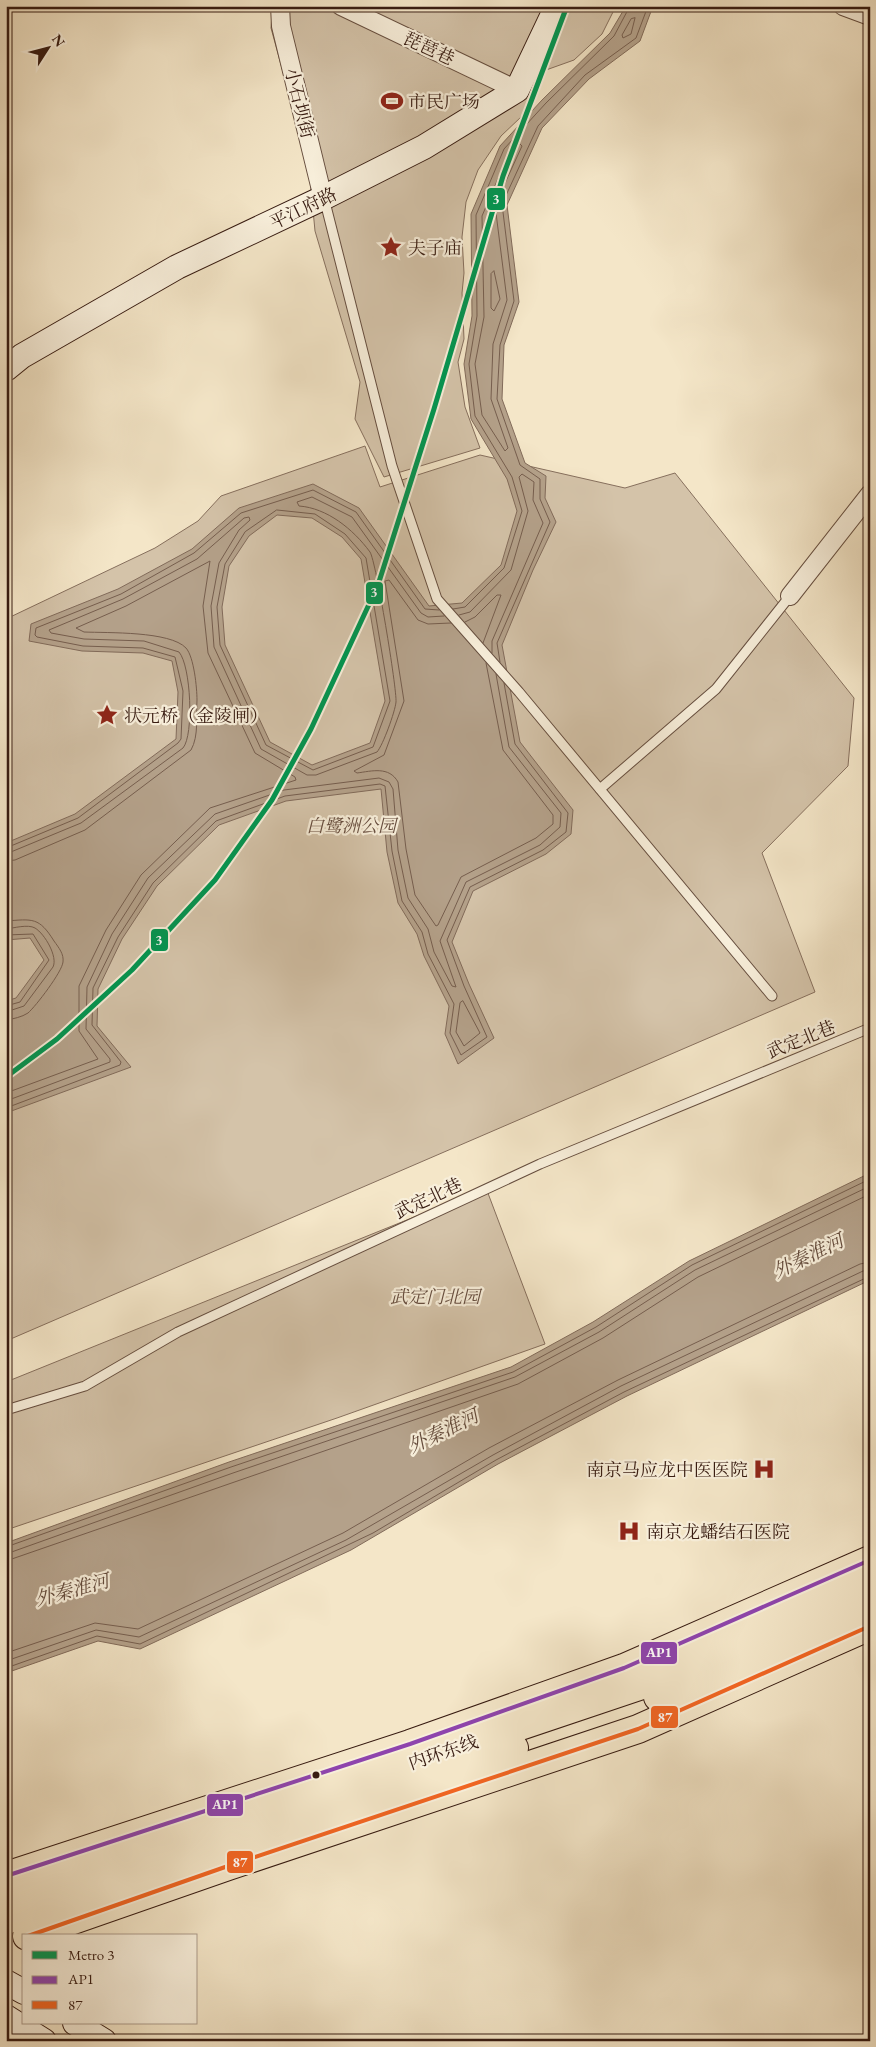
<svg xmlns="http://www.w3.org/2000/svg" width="876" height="2047" font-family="'EB Garamond','Noto Serif SC',serif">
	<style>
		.green { fill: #d4c3a9; stroke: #866f5d }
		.water { fill: #b4a18a; stroke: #826b5a; fill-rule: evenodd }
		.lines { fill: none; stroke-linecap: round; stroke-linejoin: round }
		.shore { stroke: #765e4e; stroke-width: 1 }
		.lane-casing { stroke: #664e3f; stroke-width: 11 }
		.street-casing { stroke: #664e3f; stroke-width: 20 }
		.secondary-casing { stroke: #371b11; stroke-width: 26 }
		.primary-casing { stroke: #371b11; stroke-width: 30 }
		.highway-casing { stroke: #371b11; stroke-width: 30 }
		.lane { stroke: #f8efdb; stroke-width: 9 }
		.street { stroke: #f8efdb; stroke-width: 18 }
		.secondary { stroke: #f8efdb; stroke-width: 24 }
		.primary { stroke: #f4e6c8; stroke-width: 28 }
		.highway { stroke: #f4e6c8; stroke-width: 28 }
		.bus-1-casing { stroke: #f8efdb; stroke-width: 8 }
		.bus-2-casing { stroke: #f8efdb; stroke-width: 8 }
		.bus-1 { stroke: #8e44ad; stroke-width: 4 }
		.bus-2 { stroke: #f26522; stroke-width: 4 }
		.metro-1-casing { stroke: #f8efdb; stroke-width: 9 }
		.metro-1 { stroke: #009651; stroke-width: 5 }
		.bus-dot { fill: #371b11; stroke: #f8efdb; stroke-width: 2 }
		.labels { text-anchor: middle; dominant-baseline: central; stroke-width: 4.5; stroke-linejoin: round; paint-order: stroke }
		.street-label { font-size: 18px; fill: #371b11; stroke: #f8efdb }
		.poi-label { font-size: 18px; fill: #371b11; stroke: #f8efdb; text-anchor: start }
		.park-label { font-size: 18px; font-style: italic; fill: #664d3f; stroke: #f8efdb }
		.water-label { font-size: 19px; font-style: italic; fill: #634a3b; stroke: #f8efdb }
		.line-badge { stroke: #f8efdb; stroke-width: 2 }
		.badge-label { font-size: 14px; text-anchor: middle; font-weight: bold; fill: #fff }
	</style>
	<rect width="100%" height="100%" fill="#f4e6c8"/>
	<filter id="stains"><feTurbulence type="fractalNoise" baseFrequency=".004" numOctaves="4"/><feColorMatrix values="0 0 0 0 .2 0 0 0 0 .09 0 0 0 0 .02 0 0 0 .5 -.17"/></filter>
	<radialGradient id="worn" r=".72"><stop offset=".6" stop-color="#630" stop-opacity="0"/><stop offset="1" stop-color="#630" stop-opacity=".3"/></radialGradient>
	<g class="green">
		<path d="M265,6H616L602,34L574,60L546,70L535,97L521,117L501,136L478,170L466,202L462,237L464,273L462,293L464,339L458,362L465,407L480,448L384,477L355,419L360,382L315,231L309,168L271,28L272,12Z"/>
		<path d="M365,446L380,487L480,455L625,488L675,473L854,698L848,766L762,853L815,992L6,1341V619L155,548L198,521L221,496Z"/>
		<path d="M486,1188L545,1344L337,1418L6,1530V1382Z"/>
	</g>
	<g class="water">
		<path d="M626,6H653L640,41L589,79L542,128L507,205L519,302L504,345L502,399L525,463L546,476L545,498L556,522L533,570L502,645L520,742L573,810L571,834L546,854L473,891L452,942L469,984L494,1038L458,1064L445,1034L449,1006L424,956L417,934L398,903L387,852L381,789L286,801L219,825L157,886L122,939L98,989L97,1026L131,1067L6,1113V1001L16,998L44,960L30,938L6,940V843L75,814L176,739L178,692L172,661L143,653L82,651L29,641L31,624L118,589L192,549L239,508L313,484L359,508L429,606L462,603L501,565L517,511L507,479L471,419L464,364L472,316L471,214L500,146L542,100L610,33ZM277,515L312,518L342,537L361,559L385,701L370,743L312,765L270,742L225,645L222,607L229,566L249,536Z"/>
		<path d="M870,1173V1280L627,1396L498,1464L351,1550L140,1649L98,1641L6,1673V1543L229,1462L511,1367L593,1322L689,1261Z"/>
	</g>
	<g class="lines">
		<g class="shore">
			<path d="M635,18L631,34L623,38L622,35L631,19Z"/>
			<path d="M519,143L522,146L495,205L507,300L493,344L491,399L508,448L505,451L482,415L475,364L484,317L482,216L509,153Z"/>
			<path d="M494,271L500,299L494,311L491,308V274Z"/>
			<path d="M277,510L315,514L345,534L366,558L390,701L373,747L313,770L266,745L220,645L217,607L225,564L245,532Z"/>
			<path d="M453,609L465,607L504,568L522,511L512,477L475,416L469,364L477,316L476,215L504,149L546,103L614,36L630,6"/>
			<path d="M459,615L470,612L511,570L528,511L519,477L522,474L534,482L533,500L543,523L492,641V653"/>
			<path d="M465,622L475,617L497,595H501L483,643"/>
			<path d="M451,623L428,624L418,620L389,580L385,581L404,701L384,755L354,771L357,773C372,771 389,766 398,782L406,849L415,895L436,926L438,925L461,877L536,838L553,824V815L503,750L486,663"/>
			<path d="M500,662L497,643L550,522L540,499V479L520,465L497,399L500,345L514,301L502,204L538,126L585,75L636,38L648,6"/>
			<path d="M6,848L78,818L178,743L181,739L183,691L175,657L143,648L83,646L37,637L35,635L36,628L121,594L194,553L241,513L313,490L356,512L425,609L439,610"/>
			<path d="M6,854L81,823L183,748C194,735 191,666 179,652L144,641L84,639L51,633L49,630L123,599L197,559L244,518L249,517L250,520L239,530L219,563L211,606L214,647L261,749L307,775H316L377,752C383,745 395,712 396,702C397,689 376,561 370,552C353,529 327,508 299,506L297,502L312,497L352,517L421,613L428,617L444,616"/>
			<path d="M6,861L15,860L85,830L191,750C199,736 196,715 197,700C197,688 194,657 186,648C170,631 108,633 84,632L76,628L126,606L210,561L203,606L208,653L255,753L295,777L296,780L210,808L141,875L106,930L79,986V1031L98,1059L6,1093"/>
			<path d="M6,921C33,919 39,917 54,941C59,948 64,954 63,962C62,972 36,1006 28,1013C22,1017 13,1019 6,1020"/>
			<path d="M6,929C14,928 28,924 35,928C45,934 58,957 53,967L24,1006L6,1012"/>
			<path d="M6,935L33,934L49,960L20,1002L6,1006"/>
			<path d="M463,1001L480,1033L464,1046L456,1032L460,1003Z"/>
			<path d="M6,1101L110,1062V1059L86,1029L87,987L112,934L148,878L215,814L284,790L379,778L389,782L393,789L398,850L408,898L428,929L434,952L452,986L456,987L440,941L466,882L540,845L560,827L561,813L509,747L496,674"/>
			<path d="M6,1108L120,1065L121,1062L92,1025L93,988L118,937L153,883L216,821L285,796L380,784L385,786L392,851L402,901L422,932L428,954L454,1004L450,1033L461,1055L487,1037L464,986L447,940L470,887L543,850L566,832L568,813L515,744L504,683"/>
			<path d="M6,1547L231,1467L513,1372L596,1327L692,1265L870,1179"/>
			<path d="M6,1554L233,1473L515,1377L599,1332L695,1270L870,1186"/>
			<path d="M6,1561L518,1384L603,1338L698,1277L870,1194"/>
			<path d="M6,1653L95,1623L138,1629L343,1533L489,1448L618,1380L860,1264L870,1262"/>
			<path d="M6,1661L96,1630L139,1637L346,1540L493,1455L621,1386L863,1271L870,1270"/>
			<path d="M6,1668L97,1636L140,1644L373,1533L496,1460L624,1392L870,1276"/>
		</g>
		<g class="lane-casing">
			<g id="lane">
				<path d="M324,198L392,466L437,599L519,692L772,996"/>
				<path d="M600,789L716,689L790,596"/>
				<path d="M6,1410L85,1386L178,1332L540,1164L870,1028"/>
			</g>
		</g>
		<g class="street-casing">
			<g id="street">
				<path d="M280,6L281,26L323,198"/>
				<path d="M341,6L517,90"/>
				<path d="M843,6L870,16"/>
				<path d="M790,596L870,494"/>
			</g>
		</g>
		<g class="secondary-casing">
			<g id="secondary">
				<path d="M6,369L22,356L177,267L323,198L424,147L517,90L557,6"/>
				<path d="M6,1982L24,1992"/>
				<path d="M6,2017L44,2041"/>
				<path d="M75,2023L104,2041"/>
			</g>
		</g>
		<g class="primary-casing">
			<g id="primary">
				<path d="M6,1876L410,1744L624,1668L870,1560"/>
				<path d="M27,1936L228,1866L638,1729L870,1626"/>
			</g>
		</g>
		<g class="highway-casing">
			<g id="highway">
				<path d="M658,1697L870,1606"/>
				<path d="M6,1899L645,1684L870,1579"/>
				<path d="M6,1920L514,1748"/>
			</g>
		</g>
		<use href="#lane" class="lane"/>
		<use href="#street" class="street"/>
		<use href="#secondary" class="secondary"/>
		<use href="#primary" class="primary"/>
		<use href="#highway" class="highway"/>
		<g class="bus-1-casing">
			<path id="bus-1" d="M6,1876L410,1744L624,1668L870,1560"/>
		</g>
		<g class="bus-2-casing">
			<path id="bus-2" d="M28,1936L228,1866L638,1729L870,1626"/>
		</g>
		<use href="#bus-1" class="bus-1"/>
		<use href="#bus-2" class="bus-2"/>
		<g class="metro-1-casing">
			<path id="metro-1" d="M6,1077L57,1039L132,970L215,880L272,800L311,729L378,585L434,409L503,176L567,6"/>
		</g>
		<use href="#metro-1" class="metro-1"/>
	</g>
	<defs>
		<g id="stadium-bare" transform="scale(1.725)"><path d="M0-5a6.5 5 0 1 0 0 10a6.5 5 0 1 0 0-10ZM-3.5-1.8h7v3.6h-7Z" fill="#8f2418" stroke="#f8efdb" stroke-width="2.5" paint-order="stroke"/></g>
		<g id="sight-bare" transform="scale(1.725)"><path d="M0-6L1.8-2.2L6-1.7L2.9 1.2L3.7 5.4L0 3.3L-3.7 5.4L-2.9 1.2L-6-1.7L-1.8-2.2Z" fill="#8f2418" stroke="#f8efdb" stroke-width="2.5" paint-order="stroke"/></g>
		<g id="hospital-bare" transform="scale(1.725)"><path d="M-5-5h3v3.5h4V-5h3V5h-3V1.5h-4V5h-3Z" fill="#8f2418" stroke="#f8efdb" stroke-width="2.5" paint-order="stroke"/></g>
	</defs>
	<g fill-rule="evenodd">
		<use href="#stadium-bare" x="392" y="101"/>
		<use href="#sight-bare" x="391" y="247"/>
		<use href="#sight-bare" x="107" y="715"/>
		<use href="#hospital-bare" x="764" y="1469"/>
		<use href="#hospital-bare" x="629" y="1531"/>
	</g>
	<circle class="bus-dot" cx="316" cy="1775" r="4.5"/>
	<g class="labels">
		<g class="street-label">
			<text transform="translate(429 48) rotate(25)">琵琶巷</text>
			<text transform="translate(300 103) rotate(76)">小石坝街</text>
			<text transform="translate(303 208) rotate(-26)">平江府路</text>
			<text transform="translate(801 1039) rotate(-22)">武定北巷</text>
			<text transform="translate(428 1198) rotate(-25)">武定北巷</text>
			<text transform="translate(443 1752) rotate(-19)">内环东线</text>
		</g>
		<g class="poi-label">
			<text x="408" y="101">市民广场</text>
			<text x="408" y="247">夫子庙</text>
			<text x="124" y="715">状元桥（金陵闸）</text>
			<text x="748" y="1469" text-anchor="end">南京马应龙中医医院</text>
			<text x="646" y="1531">南京龙蟠结石医院</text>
		</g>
		<g class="park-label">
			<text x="351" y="825">白鹭洲公园</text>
			<text x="435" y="1296">武定门北园</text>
		</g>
		<g class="water-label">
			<text transform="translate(808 1256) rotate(-26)">外秦淮河</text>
			<text transform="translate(443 1431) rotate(-26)">外秦淮河</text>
			<text transform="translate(72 1590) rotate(-15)">外秦淮河</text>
		</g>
	</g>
	<g class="line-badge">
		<rect x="486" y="187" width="20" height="24" rx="5" fill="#009651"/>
		<rect x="365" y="581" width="19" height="24" rx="5" fill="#009651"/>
		<rect x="150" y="928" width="19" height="24" rx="5" fill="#009651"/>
		<rect x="640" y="1641" width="38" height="24" rx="5" fill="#8e44ad"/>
		<rect x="650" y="1705" width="29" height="24" rx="5" fill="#f26522"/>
		<rect x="206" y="1793" width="38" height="24" rx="5" fill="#8e44ad"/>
		<rect x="226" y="1850" width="28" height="24" rx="5" fill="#f26522"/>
	</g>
	<g class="badge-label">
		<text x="496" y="204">3</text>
		<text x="374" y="597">3</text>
		<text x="159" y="945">3</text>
		<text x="659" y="1657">AP1</text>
		<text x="665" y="1722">87</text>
		<text x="225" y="1809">AP1</text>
		<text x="240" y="1867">87</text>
	</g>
	<rect width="876" height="2047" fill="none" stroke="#f4e6c8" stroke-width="25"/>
	<rect x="8" y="8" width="861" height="2032" fill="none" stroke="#371b11" stroke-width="2.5"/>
	<rect x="12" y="12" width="851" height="2022" fill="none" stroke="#371b11"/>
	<rect x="22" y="1934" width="175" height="90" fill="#f8efdb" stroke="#ab9a8a"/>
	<rect x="32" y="1951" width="25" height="8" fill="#009651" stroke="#ab9a8a"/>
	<text x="68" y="1960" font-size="15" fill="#371b11">Metro 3</text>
	<rect x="32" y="1976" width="25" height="8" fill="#8e44ad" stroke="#ab9a8a"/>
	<text x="68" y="1984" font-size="15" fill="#371b11">AP1</text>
	<rect x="32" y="2001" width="25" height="8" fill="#f26522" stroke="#ab9a8a"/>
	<text x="68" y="2010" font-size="15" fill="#371b11">87</text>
	<g transform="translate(48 48) rotate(54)" stroke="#f8efdb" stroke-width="4" paint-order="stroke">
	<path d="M0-4L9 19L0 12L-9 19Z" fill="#371b11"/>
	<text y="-8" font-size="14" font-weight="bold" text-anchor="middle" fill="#371b11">N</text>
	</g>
	<rect width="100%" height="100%" filter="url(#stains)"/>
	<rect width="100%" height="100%" fill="url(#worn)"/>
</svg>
